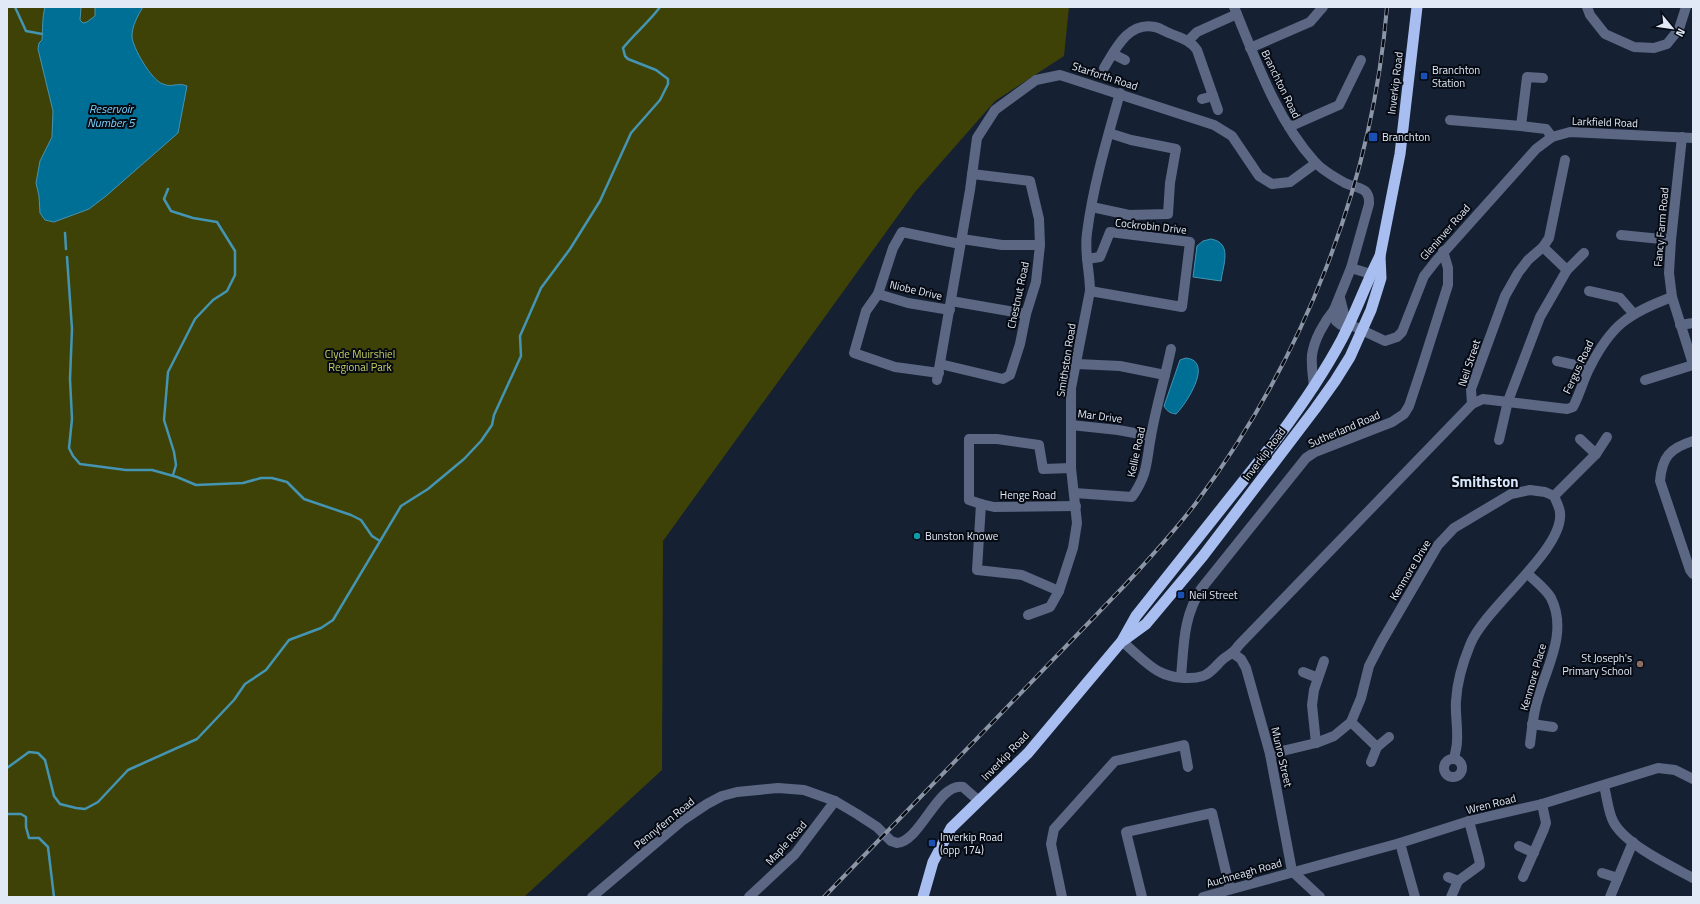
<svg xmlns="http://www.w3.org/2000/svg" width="1700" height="904" font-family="'Titillium Web',sans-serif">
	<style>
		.green { fill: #3f4206 }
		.water { fill: #006f96; stroke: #4494b3 }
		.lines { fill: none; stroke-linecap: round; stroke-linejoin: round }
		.stream { stroke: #4494b3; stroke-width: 2.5 }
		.minor { stroke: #5b6783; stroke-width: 10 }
		.tertiary { stroke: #5b6783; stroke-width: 10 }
		.trunk { stroke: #a9bef0; stroke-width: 11 }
		.rail-casing { stroke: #8c95a5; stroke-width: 4 }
		.rail { stroke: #060a12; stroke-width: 2.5; stroke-dasharray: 8; stroke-linecap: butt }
		.transit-dot { fill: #1a4fb4; stroke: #060a12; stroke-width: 1.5 }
		.culture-dot { fill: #0f9aa8; stroke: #060a12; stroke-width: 1.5 }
		.education-dot { fill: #8d6e63; stroke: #060a12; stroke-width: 1.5 }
		.labels { text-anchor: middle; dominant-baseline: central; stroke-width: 4; stroke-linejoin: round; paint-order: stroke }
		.poi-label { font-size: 11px; fill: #e1e9f7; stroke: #060a12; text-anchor: start }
		.street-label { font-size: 11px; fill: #e1e9f7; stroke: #060a12 }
		.park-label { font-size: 11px; fill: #c6cf61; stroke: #060a12 }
		.water-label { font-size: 12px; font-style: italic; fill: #78d2ff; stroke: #060a12 }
		.district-label { font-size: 15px; font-weight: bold; fill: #d8e5fa; stroke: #060a12 }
	</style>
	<rect width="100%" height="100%" fill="#152033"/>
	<path class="green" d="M7,7H1069L1064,56L995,101L915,192L663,541L662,770L524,897H7Z"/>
	<g class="water">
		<path d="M45,7H81L80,20L83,23L87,22L95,16V7H143C138,15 132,26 132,36C132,47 152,81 163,84C172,88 178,82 187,86L178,133L106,196L89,209L54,222L45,220L40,213L39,196L36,183L40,161L52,137L53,111L38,49L39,43L42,40C43,28 42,19 45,7Z"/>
		<path d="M1211,239C1233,243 1223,265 1221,281L1193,277L1197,246L1203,241Z"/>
		<path d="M1186,358C1214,361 1187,403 1176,414C1169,413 1167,411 1164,406L1180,360Z"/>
	</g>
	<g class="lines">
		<g class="stream">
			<path d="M15,7L26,31L42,34"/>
			<path d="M168,189L164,199L171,211L193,218L217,222L235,251V275L227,291L213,300L195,319L168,372L164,420L174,452L176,465L173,475"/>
			<path d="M65,233L66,249"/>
			<path d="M67,257L72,329L70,379L72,419L69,448L73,456L80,464L126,470H152L177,477L196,485L243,483L261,478H272L287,482L304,499L351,515L361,520L372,536L380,541"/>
			<path d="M7,768L29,752L38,753L45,760L54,796L60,804L76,808L85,809L98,802L128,770L197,739L234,700L245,684L266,670L289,640L321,628L333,620L401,506L428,489L464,459L481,441L492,425L494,415L521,356L520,336L541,288L570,249L600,201L631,133L660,100L668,84V79L656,70L628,59L625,56L623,48C635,33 649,22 660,7"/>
			<path d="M7,814H21L26,817V827L29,838H39L48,847L54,897"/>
		</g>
		<g class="minor">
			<path d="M1234,7C1256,60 1276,119 1315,162C1322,170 1336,178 1345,183C1357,189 1370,186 1369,204L1351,268L1334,310L1336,321L1341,325L1349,324L1344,314L1340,298"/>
			<path d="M1587,7L1590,15L1605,34L1634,47L1654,48L1667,44L1679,29L1686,7"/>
			<path d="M1188,41L1197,32L1237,14"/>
			<path d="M1250,48L1310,22L1323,7"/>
			<path d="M1113,54L1125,60"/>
			<path d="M1104,68C1115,50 1128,21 1155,27C1160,28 1164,31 1169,33C1180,38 1190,40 1197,50L1218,110"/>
			<path d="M1202,99L1213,96"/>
			<path d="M1450,120L1521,126L1546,129L1552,137"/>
			<path d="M1521,126L1527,77L1543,78"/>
			<path d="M1289,127L1339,105L1361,60"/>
			<path d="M1682,137L1671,240L1669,273L1672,297L1693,364"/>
			<path d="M1092,207L1129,215L1168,214L1170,183L1176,149L1131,140L1109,133"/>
			<path d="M1621,235L1671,240"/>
			<path d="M962,239L1002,245H1040"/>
			<path d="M1543,247L1567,270"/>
			<path d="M1087,259L1100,257L1110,232L1190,242L1182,307L1090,291"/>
			<path d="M1351,268L1371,274"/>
			<path d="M1589,291L1620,298L1633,313"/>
			<path d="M878,294L908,303L950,310"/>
			<path d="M951,301L1026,314"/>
			<path d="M1680,325L1693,323"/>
			<path d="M1557,361L1589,368"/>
			<path d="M940,364L1003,379L1010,375L1020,344L1026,314L1036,282L1040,245L1039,219L1030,181L972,174"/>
			<path d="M1077,364L1120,366L1165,375"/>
			<path d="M939,373L895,367L854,353L866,311L878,294L893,248L902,232L960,244"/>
			<path d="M937,380L970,190L977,138L995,110L1036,80L1060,75L1214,125L1232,136L1259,176L1272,184L1290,182L1316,163"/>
			<path d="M1645,380L1693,365"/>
			<path d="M1314,387C1313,377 1311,365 1312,355C1314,340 1324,322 1334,310"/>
			<path d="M1472,404L1483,399L1567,409L1573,407C1580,394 1583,380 1590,367C1611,325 1629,313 1672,297"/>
			<path d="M1071,425L1118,430L1151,436"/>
			<path d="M1580,439L1596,454"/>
			<path d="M1499,440L1508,401L1540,317L1567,270L1584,253"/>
			<path d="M1693,441C1670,448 1662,457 1660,481L1690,570L1693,574"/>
			<path d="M1074,493L1132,497C1148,474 1146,463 1151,436C1156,407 1165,378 1171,349"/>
			<path d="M1554,496L1596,454L1607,437"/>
			<path d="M981,504L994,507L1076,506"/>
			<path d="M1528,574C1535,581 1546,589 1551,598C1568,632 1547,666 1538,698C1533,713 1532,729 1530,744"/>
			<path d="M1059,591L1022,575L977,570L981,504L969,500V439H997L1039,445L1043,469L1071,468"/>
			<path d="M1028,615L1050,607L1059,591L1073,548L1077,523L1071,468V388L1090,291C1090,272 1084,253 1087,233C1093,186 1107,139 1120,93"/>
			<path d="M1122,641C1132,650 1149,667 1160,672C1171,678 1191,680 1203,676C1210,674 1216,666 1221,661C1229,653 1232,656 1239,645L1472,404L1471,389L1505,296L1518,273L1528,260L1543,247L1549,238L1565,160"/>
			<path d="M1234,654L1241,659L1246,668L1270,754L1292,871"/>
			<path d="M1303,672L1318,678"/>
			<path d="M1181,677C1184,644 1183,618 1201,589L1306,458L1315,452L1392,422L1404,414L1409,406L1421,370L1448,285V268L1443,251"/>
			<path d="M1351,722L1377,747"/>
			<path d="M1532,724L1553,727"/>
			<path d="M1316,743L1312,705L1314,690L1324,661"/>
			<path d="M1270,754L1316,743L1334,736L1351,722L1361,698L1369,666L1382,641L1438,545L1454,528L1511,494L1530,490L1545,492L1554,496C1556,501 1560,508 1560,513C1564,550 1485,607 1470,645C1463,662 1457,682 1456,701C1455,714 1458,727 1457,741C1457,747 1455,753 1454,759"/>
			<circle cx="1453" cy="768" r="9"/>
			<path d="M1371,762L1377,747L1389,737"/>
			<path d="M1604,786C1607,797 1608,811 1613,821C1624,844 1671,866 1693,878"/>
			<path d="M1400,843L1415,897"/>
			<path d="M1519,846L1534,853"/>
			<path d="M1292,871L1320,897"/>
			<path d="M1602,873L1618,878"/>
			<path d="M1448,877L1458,881"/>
			<path d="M1523,877L1544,829L1546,823L1542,804"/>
			<path d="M592,897L683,820L707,804L722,796L737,792L778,788L804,790L835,801L857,814L877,827L891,841L897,843C921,841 938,782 963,787L979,801"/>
			<path d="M749,897L795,854L835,801"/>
			<path d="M1062,897L1051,844L1054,829L1115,761L1184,745L1188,767"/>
			<path d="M1142,897L1126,832L1212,813L1230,889"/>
			<path d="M1203,897L1400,843L1469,821L1542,804L1658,768L1675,770L1693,779"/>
			<path d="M1451,897L1458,881L1480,865L1479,859L1469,821"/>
			<path d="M1610,897L1633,842"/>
		</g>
		<path class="tertiary" d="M1349,324L1385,341L1397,337L1402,332L1424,276L1435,262L1536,149L1552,137L1570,132L1693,138"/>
		<g class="trunk">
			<path d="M1124,640L1146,624L1203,556L1315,409L1335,381L1350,357L1371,310L1381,278L1380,256L1400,154L1417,7"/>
			<path d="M923,897L933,862L951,828L1028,753L1122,641L1136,616L1279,436C1302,405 1324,373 1342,339C1356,312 1366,283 1380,256"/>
		</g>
		<g class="rail-casing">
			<path id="rail" d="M824,897L1126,584C1150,558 1174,532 1196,503C1303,359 1372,186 1387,7"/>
		</g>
		<use href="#rail" class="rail"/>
	</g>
	<g class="transit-dot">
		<rect x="1420" y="72" width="8" height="8" rx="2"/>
		<rect x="1368" y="132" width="10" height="10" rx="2"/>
		<rect x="1177" y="591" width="8" height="8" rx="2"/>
		<rect x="928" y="839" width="8" height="8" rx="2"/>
	</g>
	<circle class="culture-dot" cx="917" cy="536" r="4"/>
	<circle class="education-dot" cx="1640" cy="664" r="4"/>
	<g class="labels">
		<g class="poi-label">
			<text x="1432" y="70">Branchton<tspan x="1432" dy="13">Station</tspan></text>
			<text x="1382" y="137">Branchton</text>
			<text x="925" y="536">Bunston Knowe</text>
			<text x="1189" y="595">Neil Street</text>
			<text x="1632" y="658" text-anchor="end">St Joseph's<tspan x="1632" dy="13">Primary School</tspan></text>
			<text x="940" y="837">Inverkip Road<tspan x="940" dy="13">(opp 174)</tspan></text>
		</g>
		<g class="street-label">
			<text transform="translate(1105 76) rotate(18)">Starforth Road</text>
			<text transform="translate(1395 83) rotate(-83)">Inverkip Road</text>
			<text transform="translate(1281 84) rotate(64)">Branchton Road</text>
			<text transform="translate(1605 122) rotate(2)">Larkfield Road</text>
			<text transform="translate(1151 226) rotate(6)">Cockrobin Drive</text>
			<text transform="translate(1661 227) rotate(-85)">Fancy Farm Road</text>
			<text transform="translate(1445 232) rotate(-49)">Gleninver Road</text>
			<text transform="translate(916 290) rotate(13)">Niobe Drive</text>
			<text transform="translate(1018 295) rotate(-78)">Chestnut Road</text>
			<text transform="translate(1066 360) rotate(-81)">Smithston Road</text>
			<text transform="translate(1469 363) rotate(-72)">Neil Street</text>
			<text transform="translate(1578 367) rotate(-65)">Fergus Road</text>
			<text transform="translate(1100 416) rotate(7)">Mar Drive</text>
			<text transform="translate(1344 429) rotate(-23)">Sutherland Road</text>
			<text transform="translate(1136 452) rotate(-78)">Kellie Road</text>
			<text transform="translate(1264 454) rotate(-53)">Inverkip Road</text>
			<text x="1028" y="495">Henge Road</text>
			<text transform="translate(1410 570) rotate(-59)">Kenmore Drive</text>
			<text transform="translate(1533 677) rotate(-74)">Kenmore Place</text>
			<text transform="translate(1005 756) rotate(-46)">Inverkip Road</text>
			<text transform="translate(1282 757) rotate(77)">Munro Street</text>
			<text transform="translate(1491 804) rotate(-14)">Wren Road</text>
			<text transform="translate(664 823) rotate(-39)">Pennyfern Road</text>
			<text transform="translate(786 843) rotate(-48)">Maple Road</text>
			<text transform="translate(1244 873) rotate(-16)">Auchneagh Road</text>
		</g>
		<g class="park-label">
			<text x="360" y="354">Clyde Muirshiel<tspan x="360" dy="13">Regional Park</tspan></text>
		</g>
		<g class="water-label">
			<text x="111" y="108">Reservoir<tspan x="111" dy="14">Number 5</tspan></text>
		</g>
		<g class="district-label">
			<text x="1485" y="481">Smithston</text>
		</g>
	</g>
	<rect width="1700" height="904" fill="none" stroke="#e1e9f7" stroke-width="16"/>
	<g transform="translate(1672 28) rotate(119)" stroke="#060a12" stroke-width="3" paint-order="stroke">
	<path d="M0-3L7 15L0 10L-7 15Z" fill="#e1e9f7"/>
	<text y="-6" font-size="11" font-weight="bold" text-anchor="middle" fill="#e1e9f7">N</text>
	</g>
</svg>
